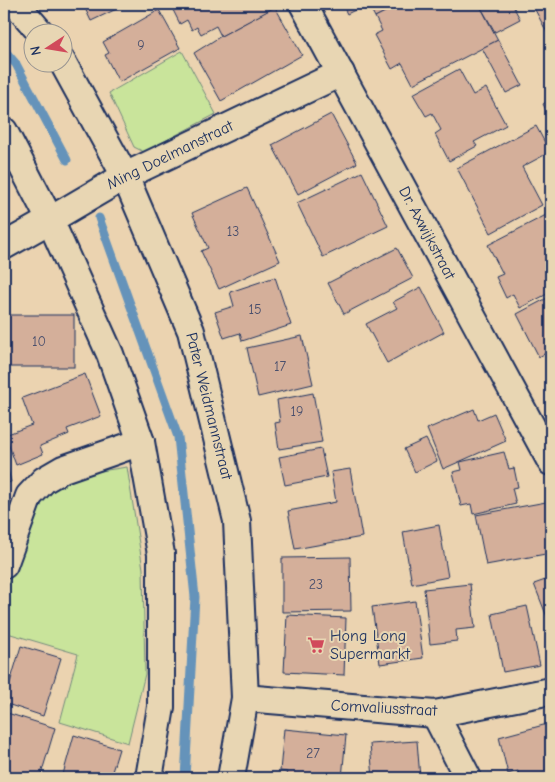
<svg xmlns="http://www.w3.org/2000/svg" width="555" height="782" font-family="'Comic Neue',sans-serif">
	<style>
		.green { fill: #c9e49b; stroke: #728a7c }
		.lines { fill: none; stroke-linecap: round; stroke-linejoin: round }
		.stream { stroke: #6593ba; stroke-width: 9 }
		.building { fill: #d4af9a; stroke: #1b2f5e }
		.street-casing { stroke: #1b2f5e; stroke-width: 30 }
		.street { stroke: #e8d6b3; stroke-width: 26 }
		.labels { text-anchor: middle; dominant-baseline: central; stroke-width: 4; stroke-linejoin: round; paint-order: stroke }
		.number-label { font-size: 14px; fill: #494f6d }
		.street-label { font-size: 16px; fill: #1b2f5e; stroke: #e8d6b3 }
		.poi-label { font-size: 16px; fill: #1b2f5e; stroke: #e8d6b3; text-anchor: start }
	</style>
	<rect width="100%" height="100%" fill="#ebd3b0"/>
	<filter id="ink" filterUnits="userSpaceOnUse"><feTurbulence type="fractalNoise" baseFrequency=".02" numOctaves="2"/><feDisplacementMap in="SourceGraphic" scale="10" xChannelSelector="R" yChannelSelector="G"/><feConvolveMatrix kernelMatrix="1 2 1 2 8 2 1 2 1" color-interpolation-filters="sRGB"/></filter>
	<g filter="url(#ink)">
		<g class="green">
			<path d="M182,51L216,114L144,152L134,147L109,93Z"/>
			<path d="M127,467L143,569L145,674L128,743L60,722L78,654L4,632V596L35,503L68,476Z"/>
		</g>
		<g class="lines">
			<g class="stream">
				<path d="M4,50L16,64L67,160"/>
				<path d="M99,218L178,437L195,597L185,778"/>
			</g>
		</g>
		<g class="building">
			<path d="M83,4H127L91,21Z"/>
			<path d="M170,4H282L221,36L216,26L201,34L197,27L192,30L187,20L180,24Z"/>
			<path d="M342,4H367L347,14Z"/>
			<path d="M368,4H401L375,17Z"/>
			<path d="M401,4H479L498,40L413,84L402,63L392,69L374,35L382,31L375,17Z"/>
			<path d="M479,4H512L520,19L495,32Z"/>
			<path d="M532,4H551V40Z"/>
			<path d="M275,7L302,55L221,101L194,53L221,36Z"/>
			<path d="M159,10L180,48L119,82L105,55L109,53L103,42Z"/>
			<path d="M498,40L522,85L506,93L482,48Z"/>
			<path d="M459,69L473,95L486,88L506,125L474,142L477,146L449,161L435,134L441,130L432,113L426,116L413,94Z"/>
			<path d="M551,99V120L543,104Z"/>
			<path d="M331,114L357,163L298,194L272,145Z"/>
			<path d="M536,126L550,152L522,167L542,205L491,233L457,168Z"/>
			<path d="M362,172L388,226L323,257L297,203Z"/>
			<path d="M247,188L280,261L219,289L201,251L208,248L192,213Z"/>
			<path d="M548,214L551,221V292L520,308L513,294L506,298L496,277L503,274L488,245Z"/>
			<path d="M397,248L413,278L344,314L328,283Z"/>
			<path d="M275,277L291,325L242,341L240,333L224,338L215,312L234,306L230,292Z"/>
			<path d="M421,287L444,332L387,363L366,324L397,308L393,302Z"/>
			<path d="M551,296V350L539,357L517,314Z"/>
			<rect x="4" y="315" width="70" height="52"/>
			<path d="M302,336L313,384L258,397L247,348Z"/>
			<path d="M85,374L101,416L67,429L69,434L40,446L43,454L16,465L5,435L32,425L22,398Z"/>
			<path d="M313,393L322,442L279,449L275,423L280,422L277,400Z"/>
			<path d="M474,409L478,420L494,413L506,441L443,469L427,429Z"/>
			<path d="M426,439L437,461L415,472L404,449Z"/>
			<path d="M321,449L327,477L285,485L279,457Z"/>
			<path d="M504,452L509,469L514,468L518,487L512,488L516,504L473,514L471,504L461,506L453,472L462,470L460,462Z"/>
			<path d="M4,453L11,482L4,484Z"/>
			<path d="M350,469L362,537L295,549L288,511L336,502L331,472Z"/>
			<path d="M546,502L551,527V553L486,565L476,515Z"/>
			<path d="M439,525L448,577L412,584L403,532Z"/>
			<path d="M350,557L351,611L282,612V558Z"/>
			<path d="M551,578V627L534,584Z"/>
			<path d="M470,584L475,628L456,630L457,641L430,644L424,589Z"/>
			<path d="M415,601L423,658L380,664L372,607Z"/>
			<path d="M527,606L540,665L503,672L492,614Z"/>
			<path d="M287,615L346,618L344,675L284,672Z"/>
			<path d="M21,646L61,658L43,716L4,703Z"/>
			<path d="M4,712L55,728L40,778H30L4,770Z"/>
			<path d="M551,723V778H520L518,771L508,774L499,737Z"/>
			<path d="M284,729L346,735L342,778H286L287,772L280,771Z"/>
			<path d="M74,735L119,749L110,778H62Z"/>
			<path d="M417,741L420,778H373L370,744Z"/>
		</g>
		<g class="lines">
			<g class="street-casing">
				<g id="street">
					<path d="M16,4L40,32"/>
					<path d="M303,4L551,462"/>
					<path d="M62,61L125,176L191,331L237,521L245,698L231,778"/>
					<path d="M4,131L50,220L110,354L141,442L161,554V707L149,778"/>
					<path d="M4,246L50,220L125,176L341,73"/>
					<path d="M4,565L29,496L44,480L63,469L141,442"/>
					<path d="M245,698L435,714L551,691"/>
					<path d="M435,714L468,778"/>
				</g>
			</g>
			<use href="#street" class="street"/>
		</g>
	</g>
	<defs>
		<g id="supermarket-bare" transform="scale(1.35)"><path d="M-6-5.5h2.5l.6 2H6L4.5 2H-2.5L-4.4-4H-6ZM-1.5 3.2a1.3 1.3 0 1 0 .1 0ZM3 3.2a1.3 1.3 0 1 0 .1 0Z" fill="#d1495b" stroke="#e8d6b3" stroke-width="2.5" paint-order="stroke"/></g>
	</defs>
	<g fill-rule="evenodd">
		<use href="#supermarket-bare" x="316" y="645"/>
	</g>
	<g class="labels">
		<g class="number-label">
			<text x="141" y="45">9</text>
			<text x="233" y="231">13</text>
			<text x="255" y="309">15</text>
			<text x="39" y="341">10</text>
			<text x="280" y="366">17</text>
			<text x="297" y="411">19</text>
			<text x="316" y="584">23</text>
			<text x="313" y="753">27</text>
		</g>
		<g class="street-label">
			<text transform="translate(170 155) rotate(-26)">Ming Doelmanstraat</text>
			<text transform="translate(427 233) rotate(62)">Dr. Axwijkstraat</text>
			<text transform="translate(209 406) rotate(76)">Pater Weidmannstraat</text>
			<text transform="translate(384 708) rotate(3)">Comvaliusstraat</text>
		</g>
		<g class="poi-label">
			<text x="330" y="636">Hong Long<tspan x="330" dy="18">Supermarkt</tspan></text>
		</g>
	</g>
	<rect width="555" height="782" fill="none" stroke="#e8d6b3" stroke-width="20"/>
	<rect x="10" y="10" width="535" height="762" fill="none" stroke="#1b2f5e" stroke-width="2" filter="url(#ink)"/>
	<g transform="translate(48 48) rotate(258)"><circle r="24" fill="#e8d6b3" stroke="#969391"/>
	<path d="M0-4L9 19L0 12L-9 19Z" fill="#d1495b"/>
	<text y="-8" font-size="14" font-weight="bold" text-anchor="middle" fill="#1b2f5e">N</text>
	</g>
</svg>
